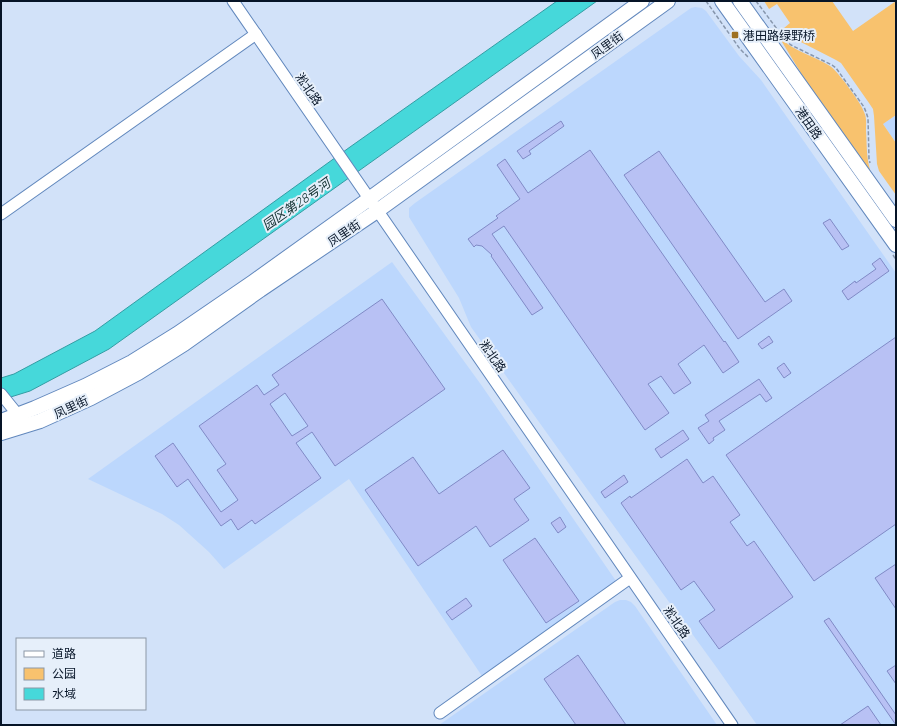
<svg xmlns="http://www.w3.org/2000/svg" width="897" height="726" font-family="Quicksand,'Noto Sans SC',sans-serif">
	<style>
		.built { fill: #bcd7fd }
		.green { fill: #f8c26e }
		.water { fill: #46d8da; stroke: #339da4 }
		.building { fill: #b8c1f4; stroke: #808ac6; fill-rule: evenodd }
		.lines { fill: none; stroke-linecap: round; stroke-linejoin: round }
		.minor-casing { stroke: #6288bd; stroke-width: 13 }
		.major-casing { stroke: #6288bd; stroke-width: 16 }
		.path { stroke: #8796ac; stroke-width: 1.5; stroke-dasharray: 4 2; stroke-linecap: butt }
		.minor { stroke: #fff; stroke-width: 11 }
		.major { stroke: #fff; stroke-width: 14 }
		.poi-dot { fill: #9e7122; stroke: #e6effa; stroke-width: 1.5 }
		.labels { text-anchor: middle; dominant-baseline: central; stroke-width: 4; stroke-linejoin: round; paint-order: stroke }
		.poi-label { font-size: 12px; fill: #061427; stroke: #e6effa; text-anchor: start }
		.street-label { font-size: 12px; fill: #061427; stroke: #e6effa }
		.water-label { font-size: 13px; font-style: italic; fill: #102f2f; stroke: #e6effa }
	</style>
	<rect width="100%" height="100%" fill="#d2e2f9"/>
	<g class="built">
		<path d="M695,7L702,8L706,11L739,56L761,80L896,273V725H757L717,668L587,489L471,327L459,298L409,217V208L415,203L691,8Z"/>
		<path d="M896,115V143L883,124Z"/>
		<path d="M392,262L482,386L616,581L482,676L349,479L224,569L209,552L179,525L162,514L88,479Z"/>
		<path d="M620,600H626L631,602L635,606L717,725H439L615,602Z"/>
	</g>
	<g class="green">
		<path d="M764,1H832L853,31L896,1V115L883,124L896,143V195L879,171L877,164L874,116L873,109L869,103L841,63L836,60L795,39L791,36L784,28L790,23L777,4L769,9Z"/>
		<path d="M779,37C794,52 813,55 830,66C836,69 862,104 864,112C867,118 866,124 866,130C867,146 866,161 872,175L813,93Z"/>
	</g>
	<path class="water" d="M557,1H597L109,349L30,391L1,400V378L14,374L95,331L350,147Z"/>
	<g class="building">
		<path d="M561,121L564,126L529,151L531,154L523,159L517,151Z"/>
		<path d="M590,150L724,342L725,341L739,362L723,373L704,345L678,364L691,383L674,394L661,376L648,384L669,413L645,430L504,226L492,234L543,308L532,315L491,256L492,255L482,246L476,245L474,247L468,239L498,218L496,216L520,199L497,165L505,159L528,193Z"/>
		<path d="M659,151L765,302L784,289L792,301L738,339L624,175Z"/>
		<path d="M830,219L849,246L842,250L823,223Z"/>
		<path d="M880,258L889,271L848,300L842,291L855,281L856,283L876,269L872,264Z"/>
		<path d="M382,299L445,389L335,466L312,432L296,443L321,478L255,524L252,520L238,530L231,519L221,526L188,479L177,487L155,456L173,443L221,512L238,500L217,470L226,464L199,426L257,385L264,395L279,385L272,375ZM285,393L308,426L292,436L270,404Z"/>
		<path d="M769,336L773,342L762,349L758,344Z"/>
		<path d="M896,337V524L814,581L726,455Z"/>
		<path d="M784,363L791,373L784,378L777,368Z"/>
		<path d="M759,379L772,398L766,402L760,394L719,421L725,430L713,438L714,440L709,444L698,428L709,421L705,415Z"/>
		<path d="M683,430L689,439L661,458L655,449Z"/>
		<path d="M503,450L530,488L514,499L529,520L490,547L476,526L418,566L365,490L413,457L439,494Z"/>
		<path d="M687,459L703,483L713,476L740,515L730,522L747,546L754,541L793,597L719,649L699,621L715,610L694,581L681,590L621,503L630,496L631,498Z"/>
		<path d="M624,475L628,482L605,498L601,492Z"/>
		<path d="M560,517L566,527L558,533L551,523Z"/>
		<path d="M535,538L579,601L546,623L503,560Z"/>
		<path d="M896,564V609L875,578Z"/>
		<path d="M466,598L472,606L452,620L446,612Z"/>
		<path d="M829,618L896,715V725L824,621Z"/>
		<path d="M578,655L626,725H576L544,679Z"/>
		<path d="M896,665V684L887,671Z"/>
		<path d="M868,706L881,725H840Z"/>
	</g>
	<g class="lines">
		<g class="minor-casing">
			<g id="minor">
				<path d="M233,1L732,725"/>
				<path d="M1,214L256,34"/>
				<path d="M1,394L18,415L20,420"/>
				<path d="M440,713L630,578"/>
			</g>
		</g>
		<g class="major-casing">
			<g id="major">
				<path d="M722,1L896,245"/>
				<path d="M740,1L896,220"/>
				<path d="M1,421L35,408L85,386L132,362L177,334L253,282L369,199L642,1"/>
				<path d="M1,433L40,421L91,398L138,373L184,344L260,290L377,211L668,1"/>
			</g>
		</g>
		<g class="path">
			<path d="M706,1L740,49L748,57"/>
			<path d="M756,1L786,41L791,45L832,65L836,68L864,107L866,112L868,118L869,159L870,163"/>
			<path d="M893,255L896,260"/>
		</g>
		<use href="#minor" class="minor"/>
		<use href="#major" class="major"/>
	</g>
	<rect class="poi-dot" x="731" y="31" width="8" height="8" rx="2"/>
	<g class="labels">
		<g class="poi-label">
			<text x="743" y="35">港田路绿野桥</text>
		</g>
		<g class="street-label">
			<text transform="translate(607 45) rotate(-36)">凤里街</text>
			<text transform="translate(309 89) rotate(55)">淞北路</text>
			<text transform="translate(809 123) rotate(55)">港田路</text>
			<text transform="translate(344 233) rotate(-34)">凤里街</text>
			<text transform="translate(493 356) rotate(55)">淞北路</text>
			<text transform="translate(71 407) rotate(-25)">凤里街</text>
			<text transform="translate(677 622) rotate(55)">淞北路</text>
		</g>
		<g class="water-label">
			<text transform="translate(296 204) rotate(-35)">园区第28号河</text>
		</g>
	</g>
	<rect width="897" height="726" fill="none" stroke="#061427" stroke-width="4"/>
	<rect x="16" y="638" width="130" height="72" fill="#e6effa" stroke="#8c97a6"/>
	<rect x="24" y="651" width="20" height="6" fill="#ffffff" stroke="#8c97a6"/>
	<text x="52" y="658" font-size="12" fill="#061427">道路</text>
	<rect x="24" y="668" width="20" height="12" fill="#f8c26e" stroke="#8c97a6"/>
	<text x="52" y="678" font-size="12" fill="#061427">公园</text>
	<rect x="24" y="688" width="20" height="12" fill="#46d8da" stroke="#8c97a6"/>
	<text x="52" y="698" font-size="12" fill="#061427">水域</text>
</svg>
